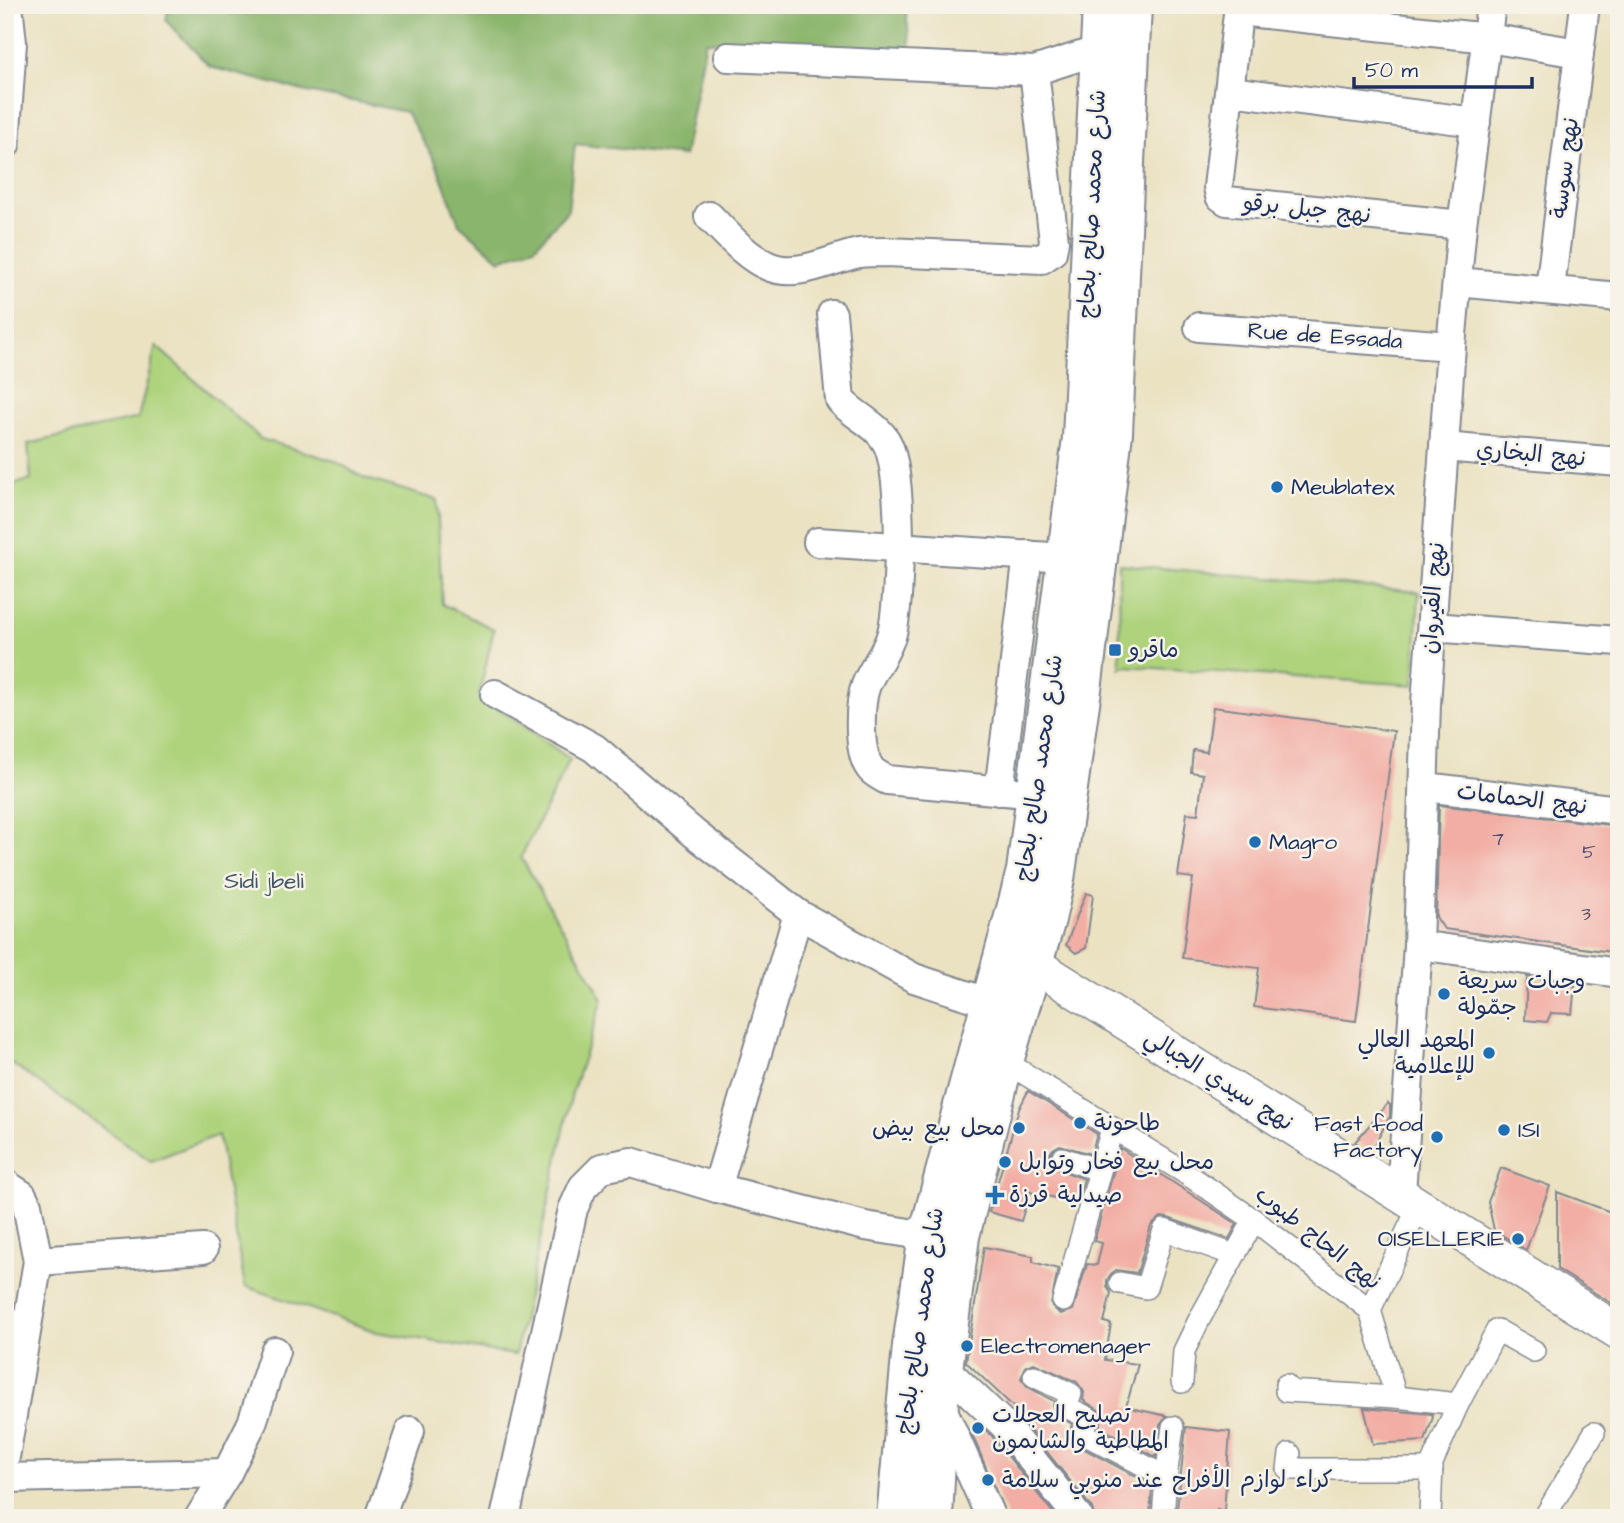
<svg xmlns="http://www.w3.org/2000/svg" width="1624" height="1523" font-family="'Architects Daughter','Playpen Sans Arabic',sans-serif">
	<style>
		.green { fill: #aed37c; stroke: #64816d; stroke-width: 2 }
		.forest { fill: #8ab56c; stroke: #527265; stroke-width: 2 }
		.building { fill: #f2ada4 }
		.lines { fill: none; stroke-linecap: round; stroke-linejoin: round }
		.pedestrian-casing { stroke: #838890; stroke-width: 24 }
		.minor-casing { stroke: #838890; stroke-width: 32 }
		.tertiary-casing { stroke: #838890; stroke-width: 38 }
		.primary-casing { stroke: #838890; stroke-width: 42 }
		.pedestrian { stroke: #fff; stroke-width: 21 }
		.minor { stroke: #fff; stroke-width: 28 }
		.tertiary { stroke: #fff; stroke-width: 35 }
		.primary { stroke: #fff; stroke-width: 38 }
		.poi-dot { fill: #1f6fb2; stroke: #f7f3e8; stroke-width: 2.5 }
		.labels { text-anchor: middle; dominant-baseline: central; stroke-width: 5; stroke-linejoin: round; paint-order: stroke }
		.number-label { font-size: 19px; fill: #514e70 }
		.street-label { font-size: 23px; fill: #1b2f5e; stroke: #f7f3e8 }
		.poi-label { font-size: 23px; fill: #1b2f5e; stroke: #f7f3e8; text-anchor: start }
		.park-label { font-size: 23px; fill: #405866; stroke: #f7f3e8 }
	</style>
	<rect width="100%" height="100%" fill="#f7f3e8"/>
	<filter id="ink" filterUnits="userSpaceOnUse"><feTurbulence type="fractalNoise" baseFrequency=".0143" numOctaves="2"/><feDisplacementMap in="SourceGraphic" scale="14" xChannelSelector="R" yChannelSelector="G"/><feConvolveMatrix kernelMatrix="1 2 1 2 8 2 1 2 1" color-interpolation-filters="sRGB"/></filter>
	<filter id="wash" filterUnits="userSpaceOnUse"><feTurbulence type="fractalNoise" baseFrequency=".00686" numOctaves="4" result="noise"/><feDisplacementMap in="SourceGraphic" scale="28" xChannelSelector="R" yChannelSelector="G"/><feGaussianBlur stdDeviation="1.57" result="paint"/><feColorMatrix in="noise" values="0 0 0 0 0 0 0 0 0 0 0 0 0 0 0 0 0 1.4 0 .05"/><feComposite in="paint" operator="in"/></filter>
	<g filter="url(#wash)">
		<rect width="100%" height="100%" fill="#ebe2c2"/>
		<g class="green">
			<path d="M156,346L261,439L335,461L364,478L437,500L442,604L494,629L479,695L570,759L521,857L603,999L572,1093L515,1355L377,1332L245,1286L218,1135L151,1161L5,1059V486L31,480L28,444L138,418Z"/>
			<path d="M1119,564L1419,592L1414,685L1124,666L1120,669Z"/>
		</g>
		<path class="forest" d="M169,5H905L911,51L706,41L684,156L575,144L568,210L535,247L500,260L459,224L436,163L406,112L303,91L210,67L166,21Z"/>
		<g id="blocks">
			<g class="building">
				<path d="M1213,707L1394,731L1356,1021L1254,1007L1259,968L1182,958L1193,878L1178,876L1187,813L1198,814L1203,774L1191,772L1193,750L1207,752Z"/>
				<path d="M1439,805L1619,826V953L1444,929L1436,917Z"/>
				<path d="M1086,893L1093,895L1086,948L1076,953L1066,945Z"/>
				<path d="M1527,977L1559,981L1560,986L1575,985L1572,1014L1551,1013L1547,1022L1525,1020Z"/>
				<path d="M1028,1091L1097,1134L1091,1154L1060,1145L1053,1149L1049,1155L1053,1167L1084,1179L1077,1203L1030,1192L1021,1221L989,1212L1019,1109Z"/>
				<path d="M1388,1103L1390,1105V1116L1371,1152L1355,1142Z"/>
				<path d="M1120,1148L1237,1224L1229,1239L1168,1218L1161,1217L1151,1226L1137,1273L1116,1270L1111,1274L1107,1280V1287L1111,1293L1104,1322L1111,1324L1105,1360L1138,1364L1126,1407L1167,1416L1160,1425L1156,1457L1099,1427L1102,1418L1100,1411L1083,1400L1084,1392L1077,1382L1034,1363L1026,1366L1021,1378L1028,1387L1054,1401L1053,1408L1055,1414L1072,1424L1069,1435L1075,1444L1152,1485L1150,1518H1095L1092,1508L1018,1416L1022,1415L966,1362L984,1247L1033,1256V1262L1058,1269L1051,1305L1060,1314L1073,1310L1087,1264L1097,1265L1102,1243L1094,1241Z"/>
				<path d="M1501,1168L1550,1186L1526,1250L1494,1230L1488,1202Z"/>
				<path d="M1557,1192L1619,1215V1308L1557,1269Z"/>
				<path d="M1364,1408L1432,1414L1433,1417L1425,1441L1373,1444Z"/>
				<path d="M981,1426L991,1435L1057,1518H1007L970,1429Z"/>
				<path d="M1186,1427L1230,1432L1224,1511L1217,1510V1518H1176Z"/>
			</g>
		</g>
	</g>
	<g filter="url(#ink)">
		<use href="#blocks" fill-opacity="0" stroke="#838890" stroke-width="2"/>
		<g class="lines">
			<g class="pedestrian-casing">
				<g id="pedestrian">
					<path d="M1004,1061L1187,1174L1254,1220L1370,1310L1396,1397L1458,1404L1432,1463L1430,1518"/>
					<path d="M1062,1158L1099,1170"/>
					<path d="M1120,1283L1146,1288L1164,1230L1234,1255"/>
					<path d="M1063,1301L1112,1129"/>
					<path d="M1370,1310L1419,1206"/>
					<path d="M1034,1376L1071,1394L1066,1407L1089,1418L1082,1433L1166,1477L1163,1518"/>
					<path d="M1182,1382L1184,1351L1199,1320L1254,1220"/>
					<path d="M1286,1385V1391L1396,1397"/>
					<path d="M1458,1404L1497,1330L1534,1351"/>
					<path d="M1290,1454L1288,1469H1432"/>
					<path d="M1166,1477L1173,1427"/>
					<path d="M1544,1518L1594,1433"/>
				</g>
			</g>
			<g class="minor-casing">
				<g id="minor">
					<path d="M1239,5L1218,187L1220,196L1227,201L1462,225"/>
					<path d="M1238,11L1488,38L1579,53"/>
					<path d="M728,57L1034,71L1099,50"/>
					<path d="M1230,91L1476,122"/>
					<path d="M5,145L12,43L8,5"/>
					<path d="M709,216C726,233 745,256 768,266C797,279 830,259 859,253C868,252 877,252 887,252L1042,259L1052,252L1054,241L1034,71"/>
					<path d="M1457,282L1619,297"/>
					<path d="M1550,289L1585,5"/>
					<path d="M832,314L840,400C854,416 877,424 887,443C903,474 901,597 892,633C887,653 873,667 866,685C859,703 858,753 870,768C873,773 882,777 887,780L1036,794"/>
					<path d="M1199,327L1451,346"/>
					<path d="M1444,447L1619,462"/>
					<path d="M818,542L1067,558"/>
					<path d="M1432,627L1619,641"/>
					<path d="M495,694L594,748L695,834L798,914L717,1188"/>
					<path d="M1425,787L1619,810"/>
					<path d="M999,791L1028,555"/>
					<path d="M798,914L914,978L990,1003"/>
					<path d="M1418,945L1619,973"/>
					<path d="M5,1184L22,1195L27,1205L38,1261L5,1457"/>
					<path d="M1401,1193L1418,945L1426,704L1451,346L1462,225L1491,5"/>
					<path d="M38,1261L203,1249"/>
					<path d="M943,1367L1003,1424L1079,1518"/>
					<path d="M941,1406L991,1518"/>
					<path d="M5,1478L227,1473"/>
					<path d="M199,1518L227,1473L252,1423L275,1351"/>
					<path d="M380,1518L410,1431"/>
					<path d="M505,1518L573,1209L583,1187L602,1168L631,1162L717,1188L865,1226L928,1236"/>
				</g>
			</g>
			<g class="tertiary-casing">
				<path id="tertiary" d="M1032,963L1619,1332"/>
			</g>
			<g class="primary-casing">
				<g id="primary">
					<path d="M896,1518L912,1346L928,1236L1018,902L1026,871L1036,794L1082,438L1102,5"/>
					<path d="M933,1518L939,1401L960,1236L1004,1061L1046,919L1055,879L1083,682L1113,433L1132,5"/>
				</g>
			</g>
			<use href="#pedestrian" class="pedestrian"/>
			<use href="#minor" class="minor"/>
			<use href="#tertiary" class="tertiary"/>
			<use href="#primary" class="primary"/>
		</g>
	</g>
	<g class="poi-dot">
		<circle cx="1277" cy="487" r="7"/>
		<rect x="1108" y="643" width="14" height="14" rx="3.5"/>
		<circle cx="1255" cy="842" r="7"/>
		<circle cx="1444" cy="994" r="7"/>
		<circle cx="1489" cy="1053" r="7"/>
		<circle cx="1080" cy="1123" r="7"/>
		<circle cx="1019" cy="1128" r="7"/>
		<circle cx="1504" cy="1130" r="7"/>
		<circle cx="1437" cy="1137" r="7"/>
		<circle cx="1005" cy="1162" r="7"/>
		<path d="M991.5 1184.5h7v7h7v7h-7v7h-7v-7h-7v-7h7z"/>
		<circle cx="1518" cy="1239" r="7"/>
		<circle cx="967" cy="1346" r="7"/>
		<circle cx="978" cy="1428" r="7"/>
		<circle cx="988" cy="1480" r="7"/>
	</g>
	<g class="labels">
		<g class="number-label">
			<text x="1498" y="839">7</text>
			<text x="1589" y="852">5</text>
			<text x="1586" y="914">3</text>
		</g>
		<g class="street-label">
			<text transform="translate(1565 168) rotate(-83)">نهج سوسة</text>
			<text transform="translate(1092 204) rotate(-87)">شارع محمد صالح بلحاج</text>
			<text transform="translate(1307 209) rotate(6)">نهج جبل برقو</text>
			<text transform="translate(1325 336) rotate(4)">Rue de Essada</text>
			<text transform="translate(1531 454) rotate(5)">نهج البخاري</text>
			<text transform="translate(1433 598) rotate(-86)">نهج القيروان</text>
			<text transform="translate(1039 768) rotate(-82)">شارع محمد صالح بلحاج</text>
			<text transform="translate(1522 799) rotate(7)">نهج الحمامات</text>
			<text transform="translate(1219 1080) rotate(32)">نهج سيدي الجبالي</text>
			<text transform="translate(1318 1238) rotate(38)">نهج الحاج طبوب</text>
			<text transform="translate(920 1321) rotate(-82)">شارع محمد صالح بلحاج</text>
		</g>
		<g class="poi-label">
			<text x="1291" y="487">Meublatex</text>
			<text x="1129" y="650">ماقرو</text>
			<text x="1269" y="842">Magro</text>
			<text x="1458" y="981">وجبات سريعة<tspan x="1458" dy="26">جمّولة</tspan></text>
			<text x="1475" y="1040" text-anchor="end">المعهد العالي<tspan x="1475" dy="26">للإعلامية</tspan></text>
			<text x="1094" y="1123">طاحونة</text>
			<text x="1423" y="1124" text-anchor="end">Fast food<tspan x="1423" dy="26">Factory</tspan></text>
			<text x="1005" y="1128" text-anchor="end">محل بيع بيض</text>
			<text x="1518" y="1130">ISI</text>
			<text x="1019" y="1162">محل بيع فخار وتوابل</text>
			<text x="1009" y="1195">صيدلية قرزة</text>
			<text x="1504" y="1239" text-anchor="end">OISELLERIE</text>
			<text x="981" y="1346">Electromenager</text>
			<text x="992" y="1415">تصليح العجلات<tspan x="992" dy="26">المطاطية والشابمون</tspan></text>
			<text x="1002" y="1480">كراء لوازم الأفراح عند منوبي سلامة</text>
		</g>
		<g class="park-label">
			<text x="264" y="881">Sidi jbeli</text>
		</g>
	</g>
	<rect width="1624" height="1523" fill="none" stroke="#f7f3e8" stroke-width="28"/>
	<path d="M1354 77v10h178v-10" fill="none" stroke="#1b2f5e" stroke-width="3.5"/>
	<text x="1365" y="77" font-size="21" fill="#1b2f5e" stroke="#f7f3e8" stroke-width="5" paint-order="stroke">50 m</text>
</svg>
